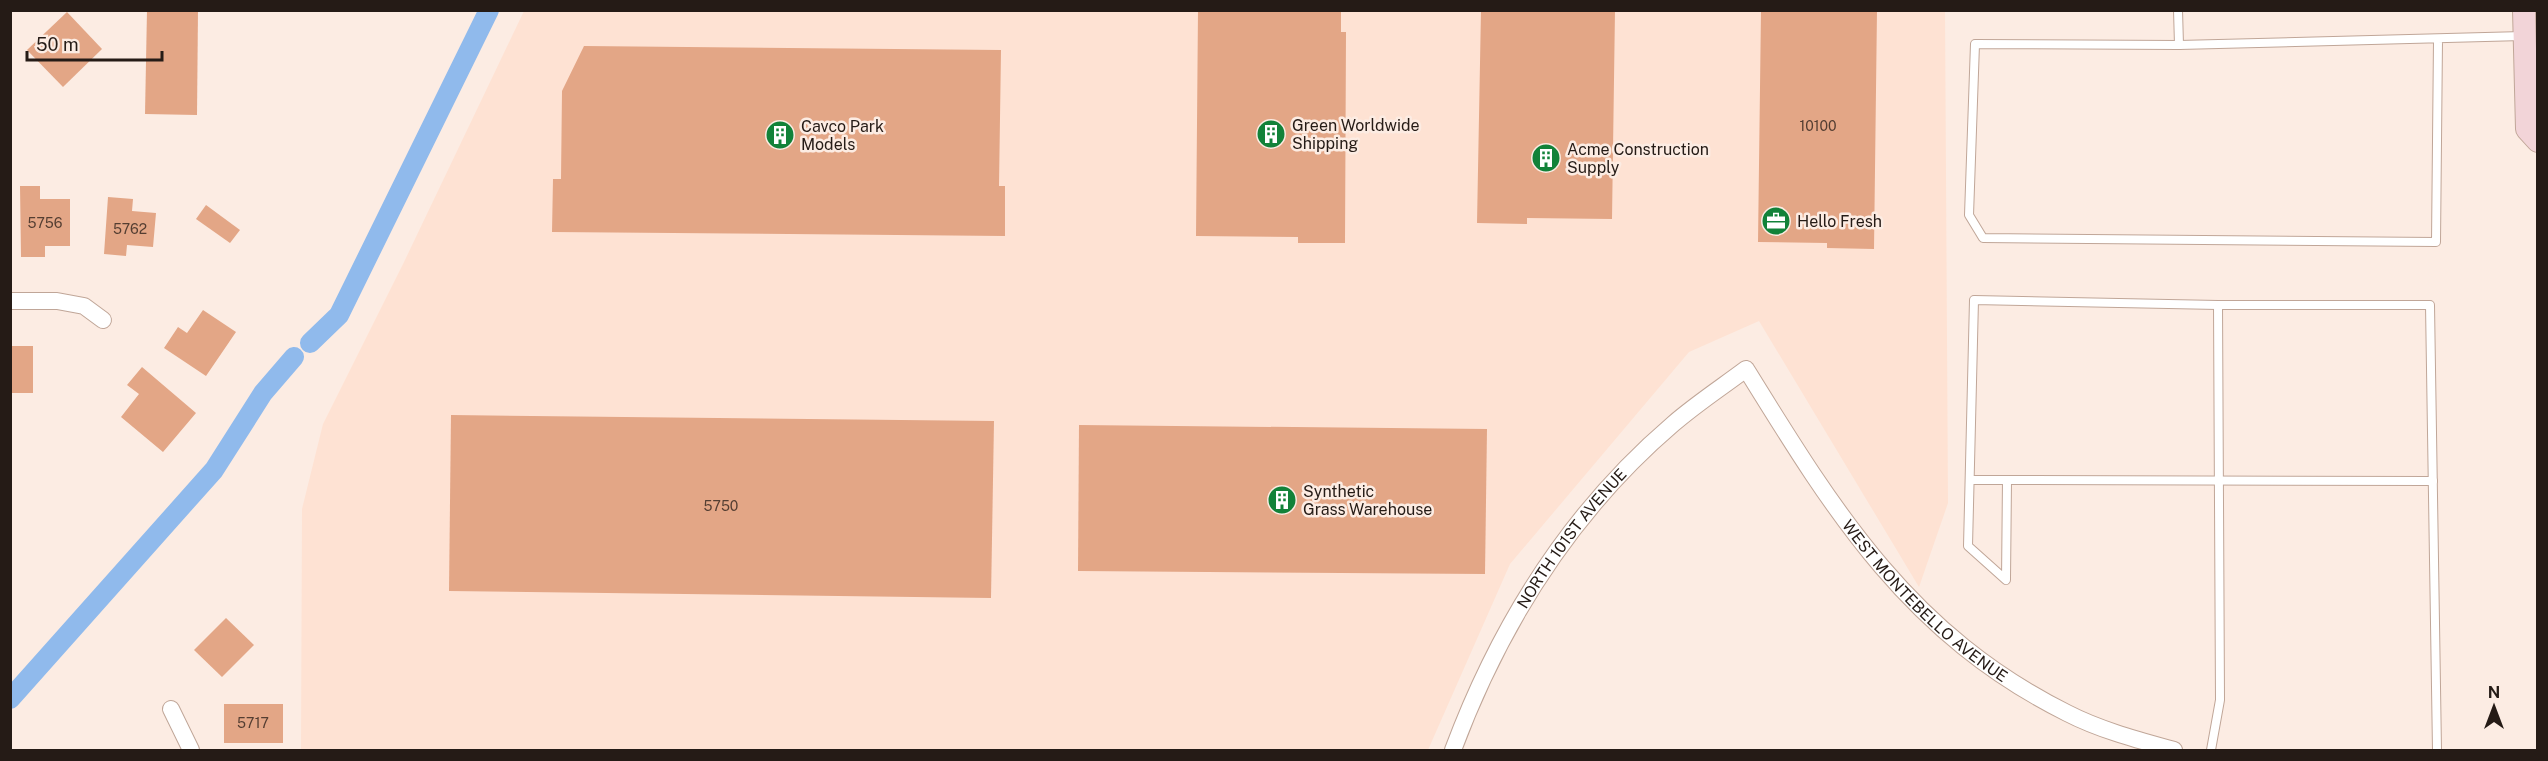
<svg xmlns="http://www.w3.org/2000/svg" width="2548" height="761" font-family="'Public Sans',sans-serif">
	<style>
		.built { fill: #fee2d3 }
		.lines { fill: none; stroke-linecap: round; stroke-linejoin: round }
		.canal { stroke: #90baec; stroke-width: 20 }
		.building { fill: #e3a686 }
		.service-casing { stroke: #c0a698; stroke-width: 10 }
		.minor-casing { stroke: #c0a698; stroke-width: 18 }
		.secondary-casing { stroke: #c0a698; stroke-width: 24 }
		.service { stroke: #fff; stroke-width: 8 }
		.minor { stroke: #fff; stroke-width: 16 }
		.secondary { stroke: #f2d4d8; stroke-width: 22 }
		.labels { text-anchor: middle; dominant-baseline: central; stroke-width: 5; stroke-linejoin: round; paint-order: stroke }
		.number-label { font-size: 14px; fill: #543e32 }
		.poi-label { font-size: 16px; fill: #251b16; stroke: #fcece3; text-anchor: start }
		.street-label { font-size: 16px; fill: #251b16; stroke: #fcece3 }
	</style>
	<rect width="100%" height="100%" fill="#fcece3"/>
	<path class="built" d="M524,11H1945L1948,503L1919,587L1759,321L1689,352L1510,564L1428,750H301L302,509L323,424L404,262Z"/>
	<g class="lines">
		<g class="canal">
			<path d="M310,343L339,315L489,10"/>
			<path d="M10,699L214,470L263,393L294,357"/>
		</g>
	</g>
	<g class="building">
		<path d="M147,10H198L197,115L145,114Z"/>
		<path d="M1198,10H1341V32H1346L1345,243H1298V237L1196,236Z"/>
		<path d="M1481,10H1615L1612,219L1527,218V224L1477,223Z"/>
		<path d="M1761,10H1877L1874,249L1827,248V243L1758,242Z"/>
		<path d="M67,12L102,49L63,87L27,50Z"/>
		<path d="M584,46L1001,50L999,186H1005V236L552,232L553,179H561L562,91Z"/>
		<path d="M20,186H40V199H70V246H45V257H21Z"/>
		<path d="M108,197L133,199L132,211L156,213L153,247L127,245L126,256L104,254Z"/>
		<path d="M206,205L240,230L230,243L196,219Z"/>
		<path d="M203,310L236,332L206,376L164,348L178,327L187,333Z"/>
		<rect x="10" y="346" width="23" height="47"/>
		<path d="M142,367L196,413L163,452L121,417L139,394L127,385Z"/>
		<path d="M451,415L994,421L991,598L449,591Z"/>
		<path d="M1079,425L1487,429L1485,574L1078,571Z"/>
		<path d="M226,618L254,645L222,677L194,650Z"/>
		<rect x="224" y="704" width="59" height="39"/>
	</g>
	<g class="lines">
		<g class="service-casing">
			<g id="service">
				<path d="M2178,10L2179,45"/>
				<path d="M2438,40L2436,242L1983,238L1969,215L1975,44L2179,45L2523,36"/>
				<path d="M2218,305L1974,300L1968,546L2006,580L2007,480L2433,481"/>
				<path d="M1970,480H2007"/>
				<path d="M2211,750L2220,700L2218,305H2430L2437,750"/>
			</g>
		</g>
		<g class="minor-casing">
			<g id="minor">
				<path d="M10,301H57L84,306L103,320"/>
				<path d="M171,709L191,750"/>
				<path id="s1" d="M1453,750C1500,624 1570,512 1673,424C1696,404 1722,387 1746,369C1835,513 1909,634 2067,713C2100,730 2138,740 2174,750"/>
			</g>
		</g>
		<g class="secondary-casing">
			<path id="secondary" d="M2524,10L2527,129L2538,141"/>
		</g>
		<use href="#service" class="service"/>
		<use href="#minor" class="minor"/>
		<use href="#secondary" class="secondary"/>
	</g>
	<defs>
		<g id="building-disc" transform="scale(1.5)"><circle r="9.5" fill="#128239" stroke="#fcece3"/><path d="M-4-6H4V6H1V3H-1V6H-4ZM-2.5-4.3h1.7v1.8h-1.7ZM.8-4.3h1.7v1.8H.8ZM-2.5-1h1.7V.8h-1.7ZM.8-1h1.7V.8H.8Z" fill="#fff"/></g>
		<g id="office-disc" transform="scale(1.5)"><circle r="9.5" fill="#128239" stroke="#fcece3"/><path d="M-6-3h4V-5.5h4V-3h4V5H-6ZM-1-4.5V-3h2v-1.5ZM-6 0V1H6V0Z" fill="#fff"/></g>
	</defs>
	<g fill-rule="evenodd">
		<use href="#building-disc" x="1271" y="134"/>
		<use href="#building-disc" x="780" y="135"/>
		<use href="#building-disc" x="1546" y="158"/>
		<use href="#office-disc" x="1776" y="221"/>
		<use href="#building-disc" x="1282" y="500"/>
	</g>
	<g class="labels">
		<g class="number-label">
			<text x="1818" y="126">10100</text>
			<text x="45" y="223">5756</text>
			<text x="130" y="229">5762</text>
			<text x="721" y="506">5750</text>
			<text x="253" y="723">5717</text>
		</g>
		<g class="poi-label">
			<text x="1292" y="125">Green Worldwide<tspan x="1292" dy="18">Shipping</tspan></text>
			<text x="801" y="126">Cavco Park<tspan x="801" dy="18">Models</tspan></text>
			<text x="1567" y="149">Acme Construction<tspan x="1567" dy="18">Supply</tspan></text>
			<text x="1797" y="221">Hello Fresh</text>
			<text x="1303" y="491">Synthetic<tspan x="1303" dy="18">Grass Warehouse</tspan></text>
		</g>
		<g class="street-label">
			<text stroke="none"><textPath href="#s1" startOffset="244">NORTH 101ST AVENUE</textPath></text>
			<text stroke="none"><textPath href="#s1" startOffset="784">WEST MONTEBELLO AVENUE</textPath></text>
		</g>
	</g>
	<rect width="2548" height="761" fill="none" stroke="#251b16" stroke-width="24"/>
	<g transform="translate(2494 707)" stroke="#fcece3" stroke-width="4.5" paint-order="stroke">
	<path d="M0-4.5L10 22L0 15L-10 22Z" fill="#251b16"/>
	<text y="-9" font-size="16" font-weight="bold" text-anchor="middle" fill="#251b16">N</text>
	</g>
	<path d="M27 51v9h135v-9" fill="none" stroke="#251b16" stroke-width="3"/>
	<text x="36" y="51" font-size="18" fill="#251b16" stroke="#fcece3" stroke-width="4.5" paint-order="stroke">50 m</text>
</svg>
